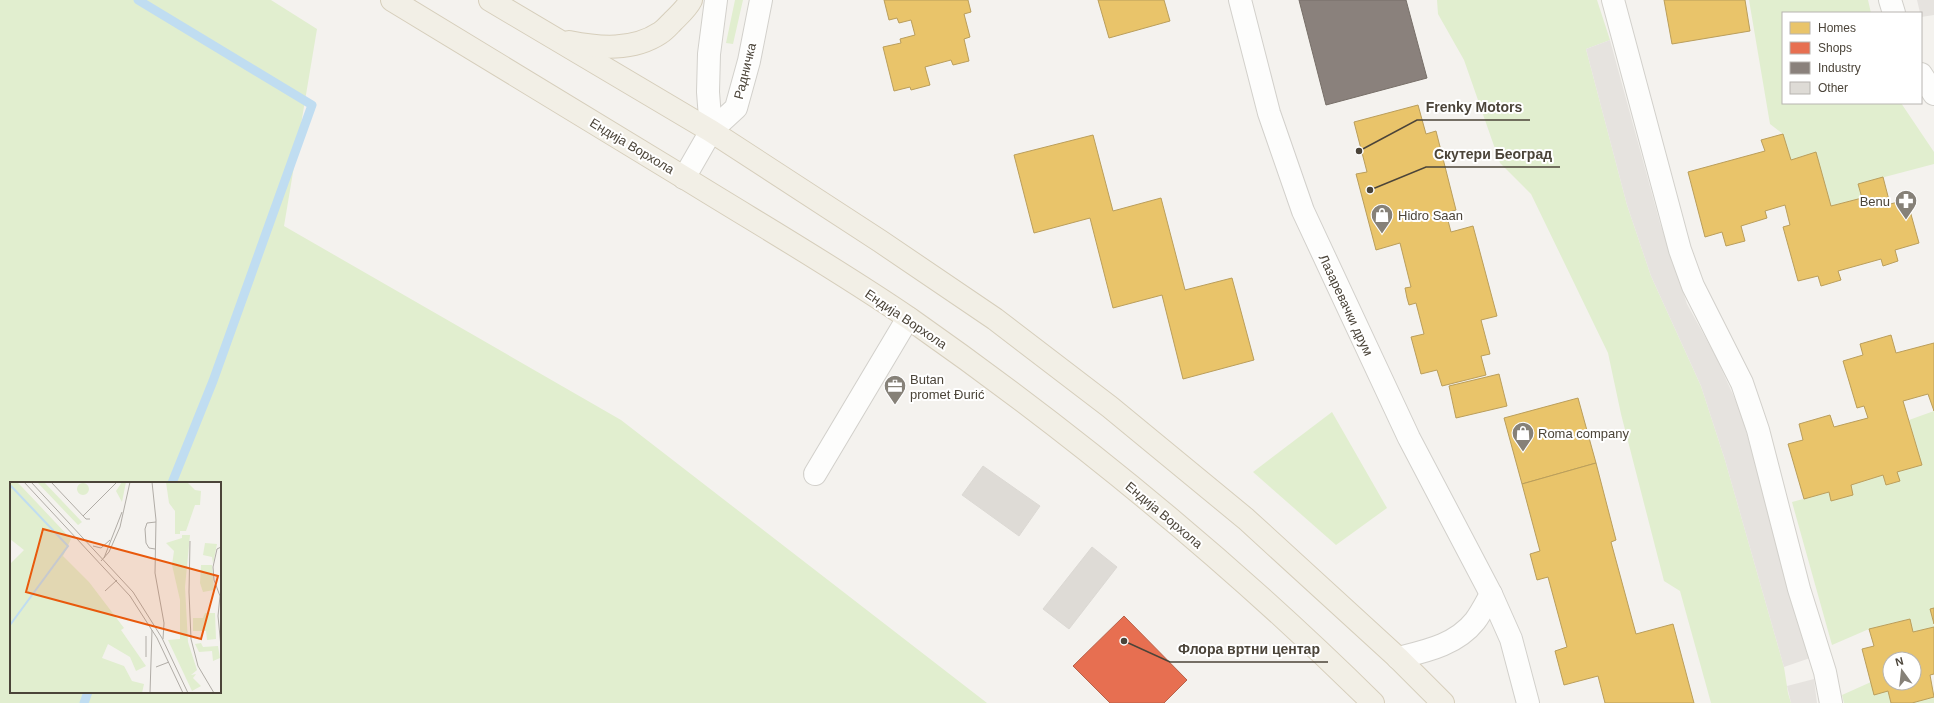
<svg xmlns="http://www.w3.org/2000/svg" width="1934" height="703" font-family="Arial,sans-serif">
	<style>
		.green { fill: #e1eecf; fill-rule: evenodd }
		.parking { fill: #e6e3df }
		.homes { fill: #e9c46a; stroke: #ba9e5b; fill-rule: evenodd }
		.shops { fill: #e76f51; stroke: #b8624a }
		.industry { fill: #8a817c; stroke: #776f68 }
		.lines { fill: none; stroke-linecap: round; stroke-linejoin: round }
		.stream { stroke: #c0ddf1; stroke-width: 9 }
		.building { fill: #dedbd6; stroke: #dcd9d4 }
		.minor-casing { stroke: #d2d0cb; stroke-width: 24 }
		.major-casing { stroke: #d6cebb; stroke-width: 24 }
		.minor { stroke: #fdfdfc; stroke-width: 22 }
		.major { stroke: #f2efe6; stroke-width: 22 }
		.labels { text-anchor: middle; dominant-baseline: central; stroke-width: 4; stroke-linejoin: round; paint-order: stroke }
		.street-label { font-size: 13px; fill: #4b4439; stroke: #fff }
		.poi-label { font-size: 13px; fill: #4b4439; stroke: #fff; text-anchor: start }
		.inset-river { fill: none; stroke: #c0ddf1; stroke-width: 2 }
		.inset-road { fill: none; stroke: #b0aca6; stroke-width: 1 }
		.view { fill: #e8590c; fill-opacity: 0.15; stroke: #e8590c; stroke-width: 2 }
		.inset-edge { fill: none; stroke: #4b4439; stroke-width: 2 }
		.leader { fill: none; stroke: #4b4439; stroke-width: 1.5 }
		.callout-dot { fill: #4b4439; stroke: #fff; stroke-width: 1.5 }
		.callout-label { font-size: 14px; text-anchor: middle; font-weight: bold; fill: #4b4439; stroke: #fff; stroke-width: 4; stroke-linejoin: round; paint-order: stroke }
	</style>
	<rect width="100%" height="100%" fill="#f4f2ee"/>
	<g class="green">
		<path d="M0,0H271L317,29L284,226L621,420L987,703H0ZM11,483H220V692H11Z"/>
		<path d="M735,0H743L733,44L726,43Z"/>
		<path d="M1437,0H1597L1610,40L1586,49L1627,205L1651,276L1701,386L1725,460L1784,667L1788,693L1791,703H1711L1680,591L1664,581L1621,414L1608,353L1531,194L1500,163L1464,60L1438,14Z"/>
		<path d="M1749,0H1868L1871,13H1783V103H1901L1934,152V164L1858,184L1862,198L1831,206L1816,153L1791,160L1783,134L1770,124Z"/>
		<path d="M1934,411V608L1930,609L1934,627L1913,632L1909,619L1869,629L1832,645L1792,502L1829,492L1831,501L1853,495L1851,485L1883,475L1886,485L1899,481L1897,472L1922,465L1909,420Z"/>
		<path d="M1332,412L1387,508L1336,545L1253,472Z"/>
		<path d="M1871,682L1874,694L1888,691L1891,703H1844L1842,695Z"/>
		<path d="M1934,697V703H1912Z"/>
	</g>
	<g class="parking">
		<path d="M1917,0H1934V15L1921,17Z"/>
		<path d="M1610,40L1660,223L1687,304L1715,355L1740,410L1810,658L1784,667L1725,460L1701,386L1651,276L1627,205L1586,49Z"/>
		<path d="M1814,679L1817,703H1791L1787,686Z"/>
	</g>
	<g class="homes">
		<path d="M884,0H968L971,12L964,14L970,37L964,39L969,61L953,65L951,60L925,67L930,85L911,90L910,87L894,91L883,47L901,43L900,39L915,35L911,20L899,23L897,18L889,20Z"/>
		<path d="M1098,0H1164L1170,21L1109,38Z"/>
		<path d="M1664,0H1745L1750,31L1672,44Z"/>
		<path d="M1418,105L1426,134L1436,131L1456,210L1446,213L1451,232L1473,226L1497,316L1481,320L1490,354L1481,356L1486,375L1442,386L1437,370L1421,374L1411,337L1424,334L1416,303L1409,305L1407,298L1405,288L1411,287L1400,243L1376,250L1356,174L1367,172L1354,122Z"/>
		<path d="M1783,134L1791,160L1816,152L1831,206L1862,198L1858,184L1883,177L1890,204L1907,200L1919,243L1895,250L1898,261L1883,266L1881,259L1838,271L1841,280L1821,286L1818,276L1798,281L1783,227L1790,225L1785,205L1765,211L1767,218L1741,226L1745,241L1726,246L1722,232L1705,237L1688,172L1765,151L1761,140Z"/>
		<path d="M1093,135L1113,211L1161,198L1185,290L1232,278L1254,360L1183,379L1162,295L1113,308L1090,218L1034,233L1014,155Z"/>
		<path d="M1891,335L1896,353L1934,343V411L1928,394L1903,401L1922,465L1897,472L1900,481L1886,485L1883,475L1851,485L1853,495L1831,501L1829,492L1804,499L1788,444L1803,440L1799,424L1830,415L1834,427L1868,418L1864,406L1857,408L1843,361L1863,355L1860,344Z"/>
		<path d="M1499,374L1507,406L1456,418L1449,386Z"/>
		<path d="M1578,398L1596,463L1522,484L1504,418Z"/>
		<path d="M1596,463L1616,540L1611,542L1636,634L1673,624L1694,703H1605L1598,676L1564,685L1555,651L1567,647L1548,577L1537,580L1530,554L1540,551L1522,484Z"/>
		<path d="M1934,608V624L1930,609Z"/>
		<path d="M1910,619L1913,632L1934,627V674L1930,675L1934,697L1912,703H1891L1888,691L1874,695L1862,649L1874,646L1869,629ZM1890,659H1914V683H1890Z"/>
	</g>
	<path class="shops" d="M1124,616L1187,680L1164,703H1110L1073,666Z"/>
	<path class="industry" d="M1299,0H1406L1427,78L1326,105Z"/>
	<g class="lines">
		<g class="stream">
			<path d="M138,0L312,105L213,381L172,483"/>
			<path d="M84,703L88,692"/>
		</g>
	</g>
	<g class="building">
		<path d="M983,466L1040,506L1019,536L962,495Z"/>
		<path d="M1092,547L1117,567L1069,629L1043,609Z"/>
	</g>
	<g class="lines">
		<g class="minor-casing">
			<g id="minor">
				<path d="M1240,0L1269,113L1303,211L1409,438L1491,594L1511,639L1528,703"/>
				<path d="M1613,0L1680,250L1693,286L1742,383L1758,430L1799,589L1825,672L1831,703"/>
				<path d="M1890,0L1894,13"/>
				<path d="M1921,74L1934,94"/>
				<path d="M711,131L708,92L709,54L716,0"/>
				<path d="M684,178L711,131L736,108L749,61L761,0"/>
				<path d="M815,474L908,318"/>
				<path d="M1398,658C1426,651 1456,645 1475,621C1481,613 1486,603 1491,594"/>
			</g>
		</g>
		<g class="major-casing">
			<g id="major">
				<path d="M392,0C493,61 593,122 693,183C766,228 840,271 910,319C1074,434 1230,562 1373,703"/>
				<path d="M490,0L711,131L880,241L995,319L1110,407L1246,519L1398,658L1443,703"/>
				<path d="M569,42C599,48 633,51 660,33C665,30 669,25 673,21C680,14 687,8 691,0"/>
			</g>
		</g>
		<use href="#minor" class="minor"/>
		<use href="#major" class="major"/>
	</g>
	<defs>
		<g id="pharmacy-pin" transform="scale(1.15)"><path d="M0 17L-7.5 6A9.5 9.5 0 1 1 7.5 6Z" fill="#868178" stroke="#fff"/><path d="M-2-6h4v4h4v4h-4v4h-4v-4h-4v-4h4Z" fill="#fff"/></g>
		<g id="shop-pin" transform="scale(1.15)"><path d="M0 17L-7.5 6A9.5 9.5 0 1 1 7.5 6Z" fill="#868178" stroke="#fff"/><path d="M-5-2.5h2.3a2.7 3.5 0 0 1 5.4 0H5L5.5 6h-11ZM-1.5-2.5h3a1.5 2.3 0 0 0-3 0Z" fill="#fff"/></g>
		<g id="office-pin" transform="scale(1.15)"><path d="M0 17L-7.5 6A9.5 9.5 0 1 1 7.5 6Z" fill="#868178" stroke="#fff"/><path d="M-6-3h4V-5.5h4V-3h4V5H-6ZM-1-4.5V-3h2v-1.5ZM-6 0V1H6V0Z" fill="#fff"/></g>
	</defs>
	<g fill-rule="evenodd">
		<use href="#pharmacy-pin" x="1906" y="201"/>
		<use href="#shop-pin" x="1382" y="215"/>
		<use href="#office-pin" x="895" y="386"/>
		<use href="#shop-pin" x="1523" y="433"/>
	</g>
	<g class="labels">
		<g class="street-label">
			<text transform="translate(745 71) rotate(-76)">Радничка</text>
			<text transform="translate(632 146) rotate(31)">Ендија Ворхола</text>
			<text transform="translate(1346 305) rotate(65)">Лазаревачки друм</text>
			<text transform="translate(906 319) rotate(34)">Ендија Ворхола</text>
			<text transform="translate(1164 515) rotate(40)">Ендија Ворхола</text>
		</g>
		<g class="poi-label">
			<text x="1890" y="201" text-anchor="end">Benu</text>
			<text x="1398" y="215">Hidro Saan</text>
			<text x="910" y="379">Butan<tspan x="910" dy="15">promet Đurić</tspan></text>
			<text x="1538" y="433">Roma company</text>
		</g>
	</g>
	<g transform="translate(10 482)">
		<rect width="211" height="211" fill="#f4f2ee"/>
		<path d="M0,0H7L12,5L61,57L53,74L79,100L114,146L111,148L136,184L126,189L120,175L98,162L92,176L114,184L122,199L134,202L132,211H0V82L14,68L0,57ZM27,0H34L72,40L68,43ZM112,0H116L112,20L106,9ZM156,0H177L185,8L191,9L190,23H185L176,49H170V52H165V29L159,21ZM67 7a6 6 0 1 1 12 0a6 6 0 1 1-12 0ZM172,53H180L175,105L178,160L187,188L181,193L186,192L183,196L191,204L182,209L158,158L170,157V118L162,83L164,69L156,61L172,56ZM195,61L207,62L203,82L202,75L193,73ZM191,83H202L204,108L193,110L190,101ZM195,131H205L206,157L197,158L196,149H183V136H193ZM191,161L193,165L208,164L210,176L203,179L202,169L189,170L185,162Z" fill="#e1eecf"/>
		<path class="inset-river" d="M0,3L58,64L0,143"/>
		<path class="inset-road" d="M14,0L120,114L147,156L173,211M21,0L123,110L152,156L178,211M41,0L76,37H80M142,0L146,38L145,91L154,141L153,157M73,34L107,0M180,59L179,110L181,157L188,184L204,211M83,64L91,66L100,58M211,65L207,67L203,85L204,98L210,114L208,134L211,165M145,67L139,66L136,61L135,47L137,41L146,40M94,76L112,30M91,79L99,70L110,45L120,0M95,109L107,98M136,154V175M146,185L159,180M140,211L142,148"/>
		<path class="view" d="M33,47L208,94L191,157L16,110Z"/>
		<rect width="211" height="211" class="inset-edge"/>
	</g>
	<path class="leader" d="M1359 151L1417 120H1530M1370 190L1426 167H1560M1124 641L1170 662H1328"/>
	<g class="callout-dot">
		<circle cx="1359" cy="151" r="4"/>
		<circle cx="1370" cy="190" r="4"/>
		<circle cx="1124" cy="641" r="4"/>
	</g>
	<g class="callout-label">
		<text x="1474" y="112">Frenky Motors</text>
		<text x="1493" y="159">Скутери Београд</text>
		<text x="1249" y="654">Флора вртни центар</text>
	</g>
	<rect x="1782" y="12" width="140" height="92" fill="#ffffff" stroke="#b7b4b0"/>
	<rect x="1790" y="22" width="20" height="12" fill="#e9c46a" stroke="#b7b4b0"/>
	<text x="1818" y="32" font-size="12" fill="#4b4439">Homes</text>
	<rect x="1790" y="42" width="20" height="12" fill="#e76f51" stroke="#b7b4b0"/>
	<text x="1818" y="52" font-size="12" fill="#4b4439">Shops</text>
	<rect x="1790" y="62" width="20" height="12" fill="#8a817c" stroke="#b7b4b0"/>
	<text x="1818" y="72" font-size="12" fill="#4b4439">Industry</text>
	<rect x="1790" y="82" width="20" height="12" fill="#dedbd6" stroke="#b7b4b0"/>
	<text x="1818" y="92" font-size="12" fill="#4b4439">Other</text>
	<g transform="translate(1902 671) rotate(345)"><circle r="19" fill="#ffffff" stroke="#b7b4b0"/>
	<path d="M0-3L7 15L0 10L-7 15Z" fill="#868178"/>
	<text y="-6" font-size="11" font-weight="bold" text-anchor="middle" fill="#4b4439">N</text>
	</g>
</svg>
